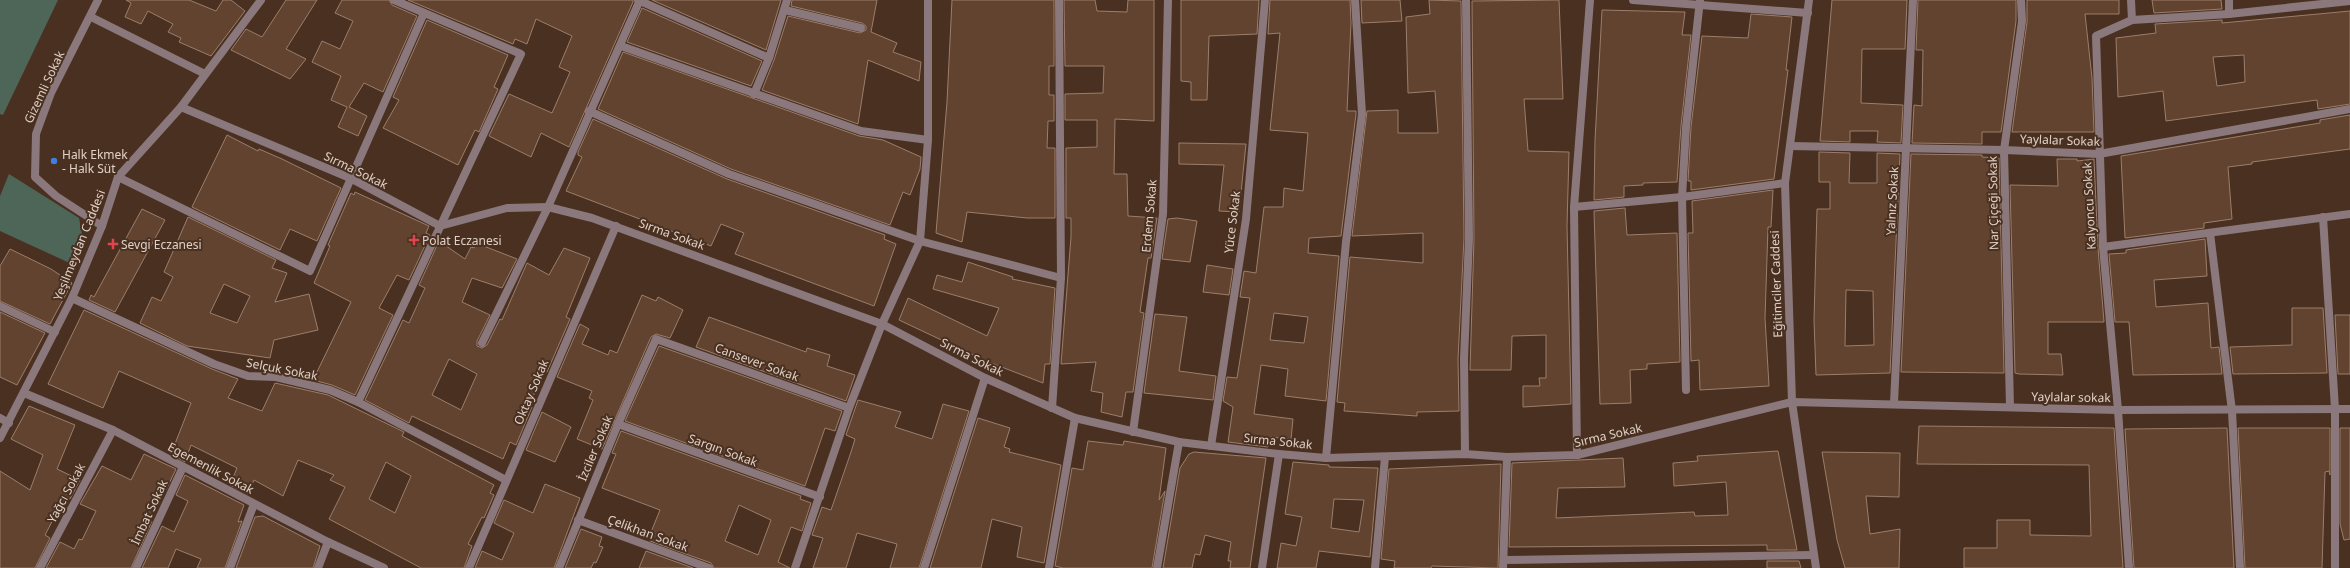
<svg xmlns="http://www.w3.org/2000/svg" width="2350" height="568" font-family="'Noto Sans',sans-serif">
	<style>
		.green { fill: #4e6657 }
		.building { fill: #62432f; stroke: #9b7e6b; fill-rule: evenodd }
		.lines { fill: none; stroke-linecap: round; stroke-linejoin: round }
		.minor { stroke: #8b787c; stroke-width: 8 }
		.tertiary { stroke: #8b787c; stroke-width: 8 }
		.shop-dot { fill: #3f7fe0; stroke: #493020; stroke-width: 1.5 }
		.health-dot { fill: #e0444e; stroke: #493020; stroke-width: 1.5 }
		.labels { text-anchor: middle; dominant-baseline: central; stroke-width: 4; stroke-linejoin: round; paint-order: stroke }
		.street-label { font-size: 12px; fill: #e0d0c6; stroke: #493020 }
		.poi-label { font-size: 12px; fill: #e0d0c6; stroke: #493020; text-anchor: start }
	</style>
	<rect width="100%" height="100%" fill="#493020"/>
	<g class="green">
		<path d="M0,0H58L3,115L0,114Z"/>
		<path d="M9,174L79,218L84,244L74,265L0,231V196Z"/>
	</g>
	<g class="building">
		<path d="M126,0H189L216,11L223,0H231L245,11L211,56L179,42L181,38L168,32L173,24L148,11L141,24L125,17L131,3Z"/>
		<path d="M286,0H317L286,49L306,59L290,79L231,50L246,29L262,37Z"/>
		<path d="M342,0H389L392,5L417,16L383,92L364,83L349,107L367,116L358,136L338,127L347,107L331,100L341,76L312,62L322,41L340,49L353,21L335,13Z"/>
		<path d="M408,0H633V2L569,147L541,133L531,157L489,136L509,94L552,113L570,72L559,67L572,36L536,19L527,44L515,39L513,44Z"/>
		<path d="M652,0H781L766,50Z"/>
		<path d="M792,0H877L871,32L897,43L893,52L921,62L919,81L868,60L858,124L762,90L774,60L788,16L860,33L866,30V26L862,23L791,6Z"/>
		<path d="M952,0H1054V66H1049V95H1054V121H1048L1047,148H1055V218H1027L967,212L962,242L936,233L947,102Z"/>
		<path d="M1064,0H1095L1097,11L1127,12L1128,0H1154V121L1115,119L1114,174H1127L1128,216L1157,218L1151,258H1148L1140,312L1144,313L1133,392H1126L1122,417L1101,412L1103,393L1091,391L1096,362L1061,364L1071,237V218H1066V148L1097,147V120H1065V94L1103,93L1104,66H1065Z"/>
		<path d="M1181,0H1259L1257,34L1209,36L1207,100H1191V82L1181,81Z"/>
		<path d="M1270,0H1350L1351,23L1347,111H1356V114L1341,236L1309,238L1308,253L1339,256L1326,401L1285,396L1288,369L1261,365L1254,414L1293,419L1291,439L1270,437L1268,447L1228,442L1233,407L1223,401L1227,377L1237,378L1250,298L1240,297L1244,271L1256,273L1264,207H1283L1284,188L1303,191L1308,133L1270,130L1280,33L1268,34ZM1274,313L1308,317L1304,343L1270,340Z"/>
		<path d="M1361,0H1400L1402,21L1362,23Z"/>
		<path d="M1429,0L1461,1L1464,238L1458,359L1459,411L1417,412V416L1344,411L1345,403L1337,402L1350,257L1423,263V233L1352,236L1367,111L1398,110V133H1438L1435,91L1408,93L1406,17L1430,14Z"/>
		<path d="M1559,0L1563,99H1524L1528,151L1569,152L1567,226L1571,404L1523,407V386H1540L1539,378H1546V335L1512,336L1511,370H1470L1474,238L1472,1Z"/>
		<path d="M1832,0H1907L1905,49H1862L1861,103L1903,105L1901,143L1877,142L1878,131H1850V142L1820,141Z"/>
		<path d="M1918,0H2016V21L2001,132H1982V144L1912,143L1914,105L1922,106L1923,50H1916Z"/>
		<path d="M2027,0H2119V14H2085L2092,78L2094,132H2012L2027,22Z"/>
		<path d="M2152,0H2221L2222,9L2154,13Z"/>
		<path d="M642,8L762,61L751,86L627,42Z"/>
		<path d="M1602,10L1685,12L1682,35H1691L1681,126L1677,182L1643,183V185L1624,186V197L1594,200L1595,140Z"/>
		<path d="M2350,11V104L2318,109L2317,100L2166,121L2163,91L2118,97L2116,38L2156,33L2155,24L2222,20V23ZM2244,55L2245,82L2217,86L2213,57Z"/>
		<path d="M1751,14L1792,17L1786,70H1788L1774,179L1691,190V181H1688L1691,127L1702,36L1748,38Z"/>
		<path d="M427,20L508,55L494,87L498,89L479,132L475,130L458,165L383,128L399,100L393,97Z"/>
		<path d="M623,52L859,136L883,140L921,157L920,169L910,195L903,192L890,225L731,169L598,109Z"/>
		<path d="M2350,115V149L2252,162V164L2228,167L2232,219L2204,223V228L2125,238L2121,156L2320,123V120Z"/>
		<path d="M593,119L727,179L885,235L884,239L896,244L874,306L735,254L744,233L721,224L711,246L566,191L582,157L578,155V152Z"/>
		<path d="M227,135L258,151L259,149L282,159L341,188L317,241L290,229L280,250L192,207Z"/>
		<path d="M1179,143L1246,144L1239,212L1219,211L1224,165L1179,164Z"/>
		<path d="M1819,152L1850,153L1849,183H1877V153L1900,154L1890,373L1816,375L1814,320L1817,209H1830V182H1819ZM1846,290L1873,291L1874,345L1845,346Z"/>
		<path d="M1911,154L1982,155V157L1999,158L2004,373L1901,372Z"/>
		<path d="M2057,159H2077V161L2094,159L2098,248L2104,322H2048V354H2061L2063,375L2019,374L2015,373L2010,185L2058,186Z"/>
		<path d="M1773,190L1771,227H1768L1765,318L1769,386L1700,390L1699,360L1691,361L1688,233H1693L1692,201Z"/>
		<path d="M355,192L429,226L426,233L430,235L409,280L397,275L379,308L393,315L355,395L332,385L313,380L351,302L314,283L330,246L328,245L351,193L354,195Z"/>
		<path d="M1625,208L1627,235L1677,233L1680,362L1647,364V369L1630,370L1631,403L1600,404L1594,211Z"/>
		<path d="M142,209L165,220L115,312L89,300L91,295L94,297Z"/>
		<path d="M188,217L276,260L272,268L287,273L275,302L309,294L318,330L274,340L270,358L187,346L140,323L152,297L161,301L173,277L164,272ZM224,284L250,296L237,323L210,313Z"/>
		<path d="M1177,218L1197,221L1190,262L1162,259L1168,219Z"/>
		<path d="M2205,239L2207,276L2154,280L2156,307L2208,303L2211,348L2219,347L2222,374L2133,375L2129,322H2115L2109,254L2126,253V250Z"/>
		<path d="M439,241L465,259L471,247L474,248L476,243L517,259L502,288L472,278L462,302L490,315L477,341V346L482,348L487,345L500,319L502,320L527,263L549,275L564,248L590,258L566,317L570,319L547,372L544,371L529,406L532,407L516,445L510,442L503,459L412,416L409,423L365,400L403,320L409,323L425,288L419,285ZM449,359L477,374L461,410L432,395Z"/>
		<path d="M10,249L51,269L72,283L50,324L0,301V266Z"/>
		<path d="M968,262L1013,277L1012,279L1055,288L1050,364H1045L1043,383L986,361L899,320L908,298L987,336L999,308L933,289L937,275L962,282Z"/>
		<path d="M1207,265L1233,269L1229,295L1203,292Z"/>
		<path d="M642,295L656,301L658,297L683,310L670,338L656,334L651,337L602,449L577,439L593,400L589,398L592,391L557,377L580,324L589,329L582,344L608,355L610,350L617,353Z"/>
		<path d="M2292,308H2323L2327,373L2233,374L2230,347L2292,345Z"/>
		<path d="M84,310L212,369L238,379L228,398L262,411L275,383L328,395L404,432L402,436L494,485L490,493L494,495L484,518L482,517L468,544L472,546L464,568H421L329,519L345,487L330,480L334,475L298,460L283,496L254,480L248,494L230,485L237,468L191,445L185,462L171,454L191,403L171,394L119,371L103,408L48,384ZM386,462L411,476L395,513L369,499Z"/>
		<path d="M0,312L45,333L17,385L0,377Z"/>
		<path d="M1155,314L1187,317L1179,371L1216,376L1213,400L1144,393Z"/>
		<path d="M2335,315H2350V374H2338Z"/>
		<path d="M709,317L806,352L807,348L830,355L827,366L855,375L846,401L696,347Z"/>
		<path d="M659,346L842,411L835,431L825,428L805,486L625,421Z"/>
		<path d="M858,400L901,412L895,427L932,439L943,404L969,411L919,568H890L897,544L857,533L846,568H813L823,538L812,535L822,507L831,510L851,452L855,439L846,435Z"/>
		<path d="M29,406L75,425L57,469L80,480L70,499L65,497L45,535L50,538L35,568H0V471L30,490L43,455L11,439Z"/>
		<path d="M542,412L571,427L555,462L526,450Z"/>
		<path d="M978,418L1010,428L1004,447L1010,449L1009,452L1061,465L1044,563L1017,557L1022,527L992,519L981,568H930Z"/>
		<path d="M1919,426L2114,428L2123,568H1964V548H1997V520H2030V535L2091,536L2089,465L1917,464Z"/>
		<path d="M2227,428L2234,568H2134L2125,429Z"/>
		<path d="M2238,428H2330V475L2329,471L2325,472L2322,568H2245Z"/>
		<path d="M2340,428H2350V539L2344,540L2340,524Z"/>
		<path d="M621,431L801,496L800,499L811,503L802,531L791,527L778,562L790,568H714L711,563L650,541L651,538L649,537L660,510L602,488L616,454L612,453ZM739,505L771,520L758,555L725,541Z"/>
		<path d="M1088,441L1123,445L1124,441L1166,448L1159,500L1165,491L1152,568H1063L1055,566L1072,468L1083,470Z"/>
		<path d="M1778,451L1797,550H1767V545L1509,547L1512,463L1623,458L1625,487L1558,488L1556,518L1694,512L1695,516L1728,515L1726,482L1674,486L1673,463L1698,461L1697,456Z"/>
		<path d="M1194,452L1266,458L1250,568H1230L1231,561H1228L1231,542L1205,535L1200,555L1195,554L1192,568H1163L1180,468L1189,454Z"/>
		<path d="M1822,452L1900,453L1899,497L1866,496L1870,534L1900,529L1899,568H1845L1837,540Z"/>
		<path d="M144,454L176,469L166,490L164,489L149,520L152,521L131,568H46L60,542L74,549L79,539L82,540L96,511L80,504L102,466L131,480Z"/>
		<path d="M1293,462L1329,465V467L1378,468L1370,557L1319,551L1316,568H1277L1281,543L1296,546L1302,517L1285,514ZM1334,499L1364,500L1359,532L1331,528Z"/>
		<path d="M1501,464L1498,568L1432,566L1431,568H1394L1395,561L1381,559L1389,469Z"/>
		<path d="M185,475L244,505L238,522L242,521L225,568H197L201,559L176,549L168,568H142L162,526L174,532L188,501L176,495Z"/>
		<path d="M545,484L580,498L554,568H475L482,551L502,560L514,533L494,523L504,500L533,513Z"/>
		<path d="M263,516L320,546L313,568H236L255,517Z"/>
		<path d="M581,529L602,537L599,546L603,547L596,563L594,562L591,568H565Z"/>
		<path d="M646,551L693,568H639Z"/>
		<path d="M1767,561H1799L1801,568H1767Z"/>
	</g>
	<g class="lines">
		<g class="minor">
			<path d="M98,0L51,93L36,134L35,177L56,196L102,226"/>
			<path d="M638,0L769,58"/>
			<path d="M1633,0L1808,13"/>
			<path d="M2131,0L2132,20"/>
			<path d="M2229,0V14"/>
			<path d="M785,10L861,28"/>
			<path d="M91,17L205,74"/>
			<path d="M621,46L861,131L928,140"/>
			<path d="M754,94L769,58L787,0"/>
			<path d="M589,111L729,174L920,241L1061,278"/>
			<path d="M1790,146L2004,150L2099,154L2350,109"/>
			<path d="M118,177L310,271L424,13"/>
			<path d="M1574,207L1682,197L1785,183"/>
			<path d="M2323,217L2335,409V568"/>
			<path d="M2210,233L2232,411L2240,568"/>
			<path d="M2103,247L2350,214"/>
			<path d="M72,298L214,364L248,376L276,377L330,390L358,402L506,480"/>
			<path d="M0,306L55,332"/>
			<path d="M482,343L548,207L640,0"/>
			<path d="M1686,390L1682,197L1686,127L1700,0"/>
			<path d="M24,393L113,430L328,542L384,568"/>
			<path d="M358,402L521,54L394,0"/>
			<path d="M1894,403L1913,0"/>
			<path d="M2010,407L2004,150L2022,21L2021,0"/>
			<path d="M1052,408L1061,278L1059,0"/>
			<path d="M0,418L9,423"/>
			<path d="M618,424L820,497"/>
			<path d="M1133,432L1163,214L1168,0"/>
			<path d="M0,438L72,298L102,226L118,177L181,107"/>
			<path d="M1211,446L1246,219L1265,0"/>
			<path d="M1465,454L1464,359L1469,238L1466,0"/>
			<path d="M1577,455L1574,207L1590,0"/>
			<path d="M1326,458L1346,242L1362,114L1355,0"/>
			<path d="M578,520L709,568"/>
			<path d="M1504,560L1813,555"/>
			<path d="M40,568L113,430"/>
			<path d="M136,568L183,467"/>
			<path d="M230,568L254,504"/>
			<path d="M318,568L328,542"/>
			<path d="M469,568L616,226"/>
			<path d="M559,568L618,424L656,339L849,408"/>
			<path d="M795,568L849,408L882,324L920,241L928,140V0"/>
			<path d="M924,568L985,378"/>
			<path d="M1049,568L1075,418"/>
			<path d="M1157,568L1179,442"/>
			<path d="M1262,568L1279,454"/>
			<path d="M1375,568L1385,457"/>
			<path d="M1503,568L1507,457"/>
			<path d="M2129,568L2118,410L2103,247L2096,36L2132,20L2229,14L2350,1"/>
		</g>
		<g class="tertiary">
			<path d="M261,0L181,107L350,178L440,226L507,208L548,207L592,218L882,324L985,378L1075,418L1179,442L1279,454L1326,458L1465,454L1507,457L1577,455L1792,402L2118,410L2350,409"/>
			<path d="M1809,0L1785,183L1792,402L1816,568"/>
		</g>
	</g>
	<circle class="shop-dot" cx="54" cy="161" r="4"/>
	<g class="health-dot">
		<path d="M412 234h4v4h4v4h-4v4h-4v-4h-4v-4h4z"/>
		<path d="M111 238h4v4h4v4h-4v4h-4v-4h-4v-4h4z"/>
	</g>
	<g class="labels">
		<g class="street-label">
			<text transform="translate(44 87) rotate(-65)">Gizemli Sokak</text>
			<text transform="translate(2060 140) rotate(2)">Yaylalar Sokak</text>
			<text transform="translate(356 170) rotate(26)">Sırma Sokak</text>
			<text transform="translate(1892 201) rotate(-87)">Yalnız Sokak</text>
			<text transform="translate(1993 203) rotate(-91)">Nar Çiçeği Sokak</text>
			<text transform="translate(2089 206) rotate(-93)">Kalyoncu Sokak</text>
			<text transform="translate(1149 216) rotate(-85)">Erdem Sokak</text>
			<text transform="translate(1232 222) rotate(-83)">Yüce Sokak</text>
			<text transform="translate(672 234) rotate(20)">Sırma Sokak</text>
			<text transform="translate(79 245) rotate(-68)">Yeşilmeydan Caddesi</text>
			<text transform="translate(1776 284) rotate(-92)">Eğitimciler Caddesi</text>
			<text transform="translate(972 357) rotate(27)">Sırma Sokak</text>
			<text transform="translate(757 362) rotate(20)">Cansever Sokak</text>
			<text transform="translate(282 369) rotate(11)">Selçuk Sokak</text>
			<text transform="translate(531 392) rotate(-67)">Oktay Sokak</text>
			<text transform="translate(2071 397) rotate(1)">Yaylalar sokak</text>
			<text transform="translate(1608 435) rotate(-13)">Sırma Sokak</text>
			<text transform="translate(1278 441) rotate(6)">Sırma Sokak</text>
			<text transform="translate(595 448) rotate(-67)">İzciler Sokak</text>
			<text transform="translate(723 450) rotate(20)">Sargın Sokak</text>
			<text transform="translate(211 468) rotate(28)">Egemenlik Sokak</text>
			<text transform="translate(66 493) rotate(-62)">Yağcı Sokak</text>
			<text transform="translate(149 512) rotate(-65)">İmbat Sokak</text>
			<text transform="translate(648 533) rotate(20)">Çelikhan Sokak</text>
		</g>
		<g class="poi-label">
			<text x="62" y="154">Halk Ekmek<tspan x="62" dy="14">- Halk Süt</tspan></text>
			<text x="422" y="240">Polat Eczanesi</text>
			<text x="121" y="244">Sevgi Eczanesi</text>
		</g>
	</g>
</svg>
